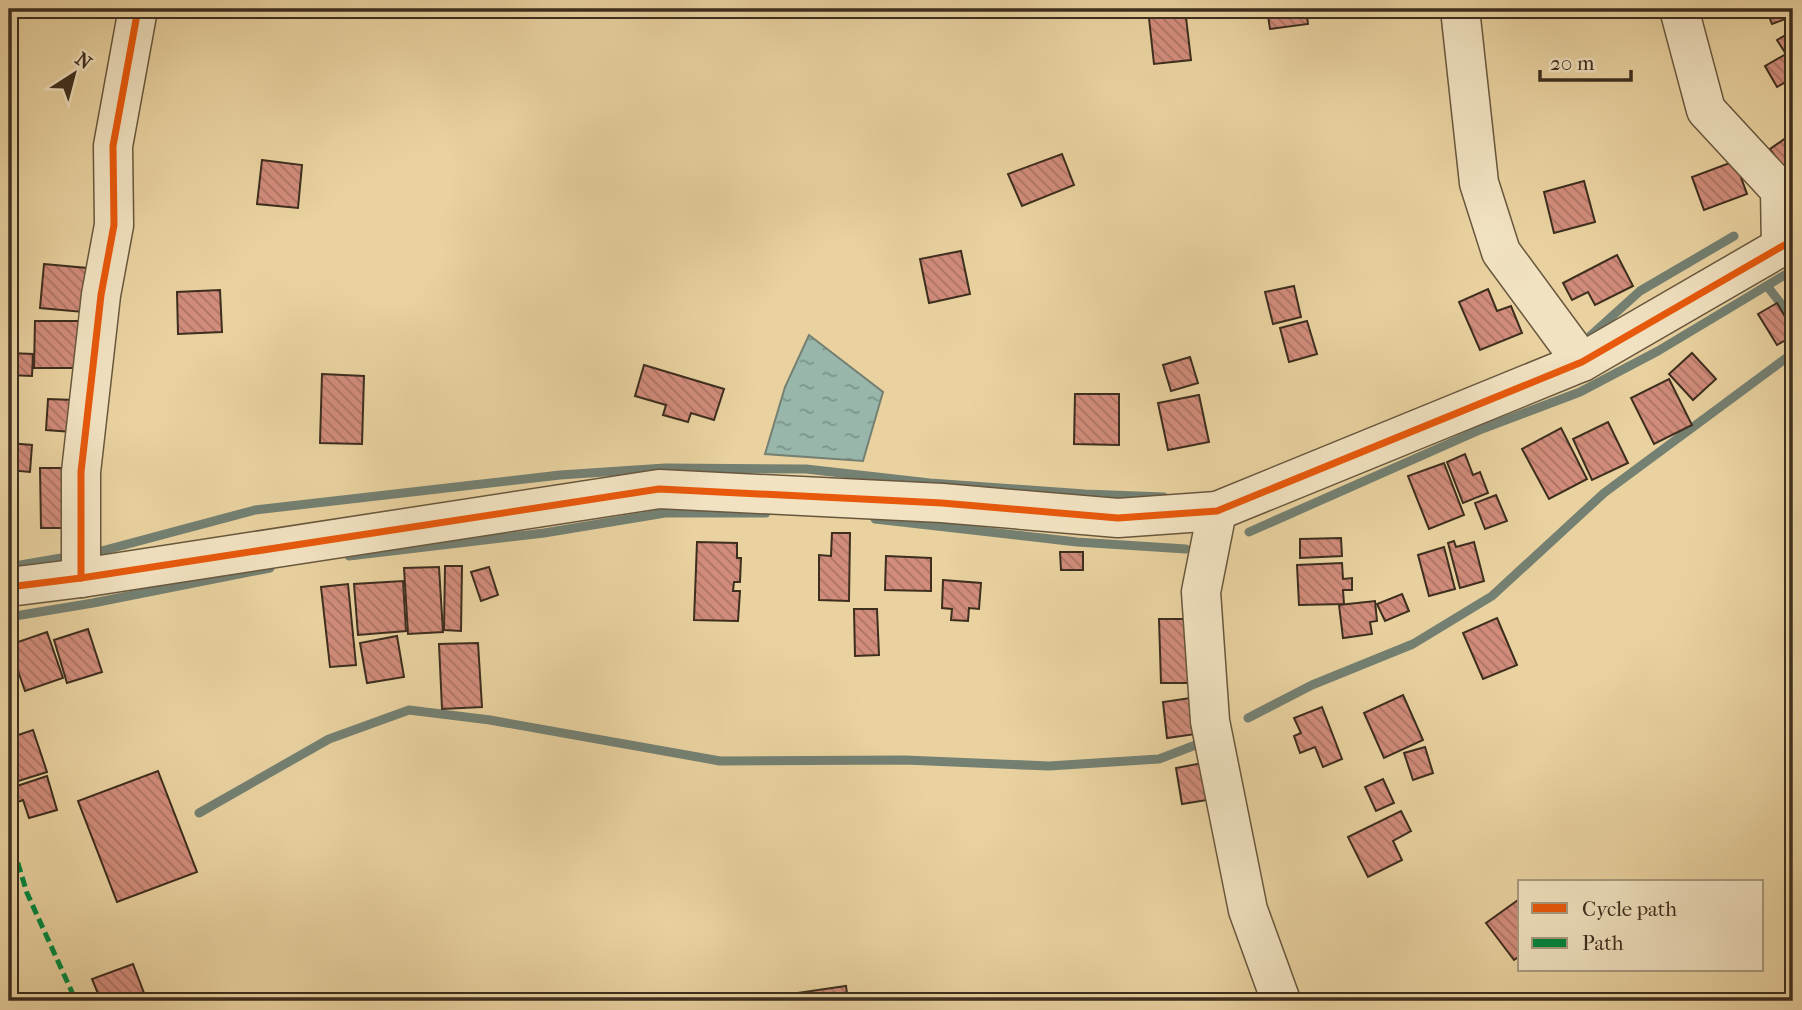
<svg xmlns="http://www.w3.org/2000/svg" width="1802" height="1010" font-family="'IM FELL French Canon',serif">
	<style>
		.water { fill: url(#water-ripples); stroke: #748072; stroke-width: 2 }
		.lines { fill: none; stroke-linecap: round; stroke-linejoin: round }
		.stream { stroke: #748072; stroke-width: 9 }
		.building { fill: url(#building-back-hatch); stroke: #3d2e1e; stroke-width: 2 }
		.minor-casing { stroke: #68573e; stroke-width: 41 }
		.minor { stroke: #f1e2c1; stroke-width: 38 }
		.quiet { stroke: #00873e; stroke-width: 5; stroke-dasharray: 10 5; stroke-linecap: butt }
		.cycleway-casing { stroke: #f1e2c1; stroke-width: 11 }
		.cycleway { stroke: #e8590c; stroke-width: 7 }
	</style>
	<defs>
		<pattern id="water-ripples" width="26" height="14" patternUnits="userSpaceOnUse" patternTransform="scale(1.75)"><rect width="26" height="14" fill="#98b6aa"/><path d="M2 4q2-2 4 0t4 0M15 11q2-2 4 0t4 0" fill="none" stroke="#7d948a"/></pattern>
		<pattern id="building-back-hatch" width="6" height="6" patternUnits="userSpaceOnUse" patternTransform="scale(1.75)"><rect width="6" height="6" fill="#d18c7b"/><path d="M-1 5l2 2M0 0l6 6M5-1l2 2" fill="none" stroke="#ab7364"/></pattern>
	</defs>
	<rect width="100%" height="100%" fill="#e9d2a0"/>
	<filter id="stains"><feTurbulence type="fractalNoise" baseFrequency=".00286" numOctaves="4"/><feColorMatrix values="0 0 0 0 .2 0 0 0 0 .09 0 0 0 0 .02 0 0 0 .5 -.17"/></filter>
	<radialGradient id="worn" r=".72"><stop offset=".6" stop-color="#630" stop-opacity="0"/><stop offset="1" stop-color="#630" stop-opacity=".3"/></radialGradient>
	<path class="water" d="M809,335L883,392L863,461L765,454L785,387Z"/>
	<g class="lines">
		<g class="stream">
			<path d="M1767,286L1793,319"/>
			<path d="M1589,337L1640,291L1734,236"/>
			<path d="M875,519L1077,542L1186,549"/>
			<path d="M1249,532L1482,429L1580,392L1658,351L1793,270"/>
			<path d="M94,553L255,510L560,475L665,468L806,469L930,483L1085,494L1164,497"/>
			<path d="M349,556L544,533L665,513H766"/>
			<path d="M9,567L67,557"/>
			<path d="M9,617L93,603L270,568"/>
			<path d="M1248,718L1312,685L1413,644L1492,596L1604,493L1793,353"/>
			<path d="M199,813L329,739L409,710L490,720L720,761L905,760L1049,766L1159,759L1206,741"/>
		</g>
	</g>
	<g class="building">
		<path d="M1148,9H1185L1191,60L1154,64Z"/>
		<path d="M1267,9H1306L1308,24L1270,29Z"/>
		<path d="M1766,9H1793V16L1772,24Z"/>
		<path d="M1793,31V78L1777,87L1765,66L1786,54L1777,40Z"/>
		<path d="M1793,133V175L1790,177L1770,149Z"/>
		<path d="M1062,154L1074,185L1022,206L1008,174Z"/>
		<path d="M262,160L302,165L298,208L257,204Z"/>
		<path d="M1735,161L1747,194L1704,210L1692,177Z"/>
		<path d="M1584,181L1595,222L1554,233L1544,192Z"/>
		<path d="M961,251L970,294L929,303L920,259Z"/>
		<path d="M1617,255L1633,286L1595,305L1588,292L1572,300L1563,283Z"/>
		<path d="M44,264L87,268L83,312L40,308Z"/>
		<path d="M1294,286L1301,317L1273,324L1265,292Z"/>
		<path d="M1488,289L1497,311L1511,306L1522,333L1480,350L1459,302Z"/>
		<path d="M220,290L222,332L178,334L177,292Z"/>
		<path d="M1777,303L1793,330V336L1777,345L1758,314Z"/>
		<path d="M35,321H88L87,368H34Z"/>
		<path d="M1307,321L1317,354L1289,362L1280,328Z"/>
		<path d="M9,353L33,354L32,376L9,375Z"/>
		<path d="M1692,353L1716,379L1693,400L1669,374Z"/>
		<path d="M1190,357L1198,383L1171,391L1163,365Z"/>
		<path d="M644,365L724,389L714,420L691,413L688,422L663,415L666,405L635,396Z"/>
		<path d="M322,374L364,376L362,444L320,443Z"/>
		<path d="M1669,379L1692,425L1654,444L1631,398Z"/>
		<path d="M1075,394H1119V445L1074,444Z"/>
		<path d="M1199,395L1209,442L1168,450L1158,403Z"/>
		<path d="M48,399L74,400L72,432L46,430Z"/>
		<path d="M1608,422L1628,463L1592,480L1573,439Z"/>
		<path d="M1561,428L1587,479L1549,499L1522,449Z"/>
		<path d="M9,443L32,445L30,472L9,470Z"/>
		<path d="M1465,454L1473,475L1480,472L1488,493L1463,503L1447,462Z"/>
		<path d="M1444,463L1464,515L1429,529L1408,476Z"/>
		<path d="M40,468H78L79,528H41Z"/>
		<path d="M1496,495L1507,521L1485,529L1475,503Z"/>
		<path d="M832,533H850L849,601L819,600V555L831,556Z"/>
		<path d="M1341,538L1342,556L1300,558V539Z"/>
		<path d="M1454,541L1456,547L1474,542L1484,581L1460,588L1448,543Z"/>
		<path d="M697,542L737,543V558H741L740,582H734L733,591H740L738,621L694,620Z"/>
		<path d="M1444,547L1455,589L1429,596L1418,555Z"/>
		<path d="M1060,552H1083V570H1061Z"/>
		<path d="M886,556L931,558V591L885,590Z"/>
		<path d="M1342,563L1343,579L1352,578V590H1343L1344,604L1299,605L1297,565Z"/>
		<path d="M445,566H462L461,631L444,630Z"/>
		<path d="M439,567L443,632L408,634L404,568Z"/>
		<path d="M489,567L498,595L481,601L471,572Z"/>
		<path d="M943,580L981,583L979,609L969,608L968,621L951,620L952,609L942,608Z"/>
		<path d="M403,581L406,631L358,635L354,584Z"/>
		<path d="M348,584L356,665L330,667L321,587Z"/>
		<path d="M1402,594L1409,611L1385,621L1377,604Z"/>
		<path d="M1375,601L1377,621L1370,622L1372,634L1343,638L1339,605Z"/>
		<path d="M854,609H877L879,655L855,656Z"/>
		<path d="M1497,618L1517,665L1483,679L1463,633Z"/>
		<path d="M1159,619H1193L1194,683H1161Z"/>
		<path d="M88,629L102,672L67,683L54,640Z"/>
		<path d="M47,632L63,678L25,691L9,645Z"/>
		<path d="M397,636L404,677L367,683L360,643Z"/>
		<path d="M478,643L482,707L442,709L439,644Z"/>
		<path d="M1403,695L1423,740L1384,758L1364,713Z"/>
		<path d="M1191,698L1196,734L1167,738L1163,702Z"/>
		<path d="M1322,707L1342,759L1323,767L1315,747L1300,753L1294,736L1301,733L1294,718Z"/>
		<path d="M33,730L47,772L9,784V738Z"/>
		<path d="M1425,747L1433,773L1413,780L1404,753Z"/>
		<path d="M1208,762L1213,799L1182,804L1176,768Z"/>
		<path d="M158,771L197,872L117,902L78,801Z"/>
		<path d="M47,776L57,810L29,818L23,800L15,803L11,788Z"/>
		<path d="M1383,779L1394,803L1376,811L1365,787Z"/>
		<path d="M1401,811L1411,831L1393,841L1402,860L1368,877L1348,837Z"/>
		<path d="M1518,900L1520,902V956L1514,960L1486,923Z"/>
		<path d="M133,964L147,1001H101L92,979Z"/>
		<path d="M846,986L848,1001H798L797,993Z"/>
	</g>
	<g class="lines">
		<g class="minor-casing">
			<g id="minor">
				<path d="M1460,9L1479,183L1501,252L1582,362"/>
				<path d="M1679,9L1706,110L1780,190L1781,248"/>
				<path d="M1217,511L1201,592L1210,721L1248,910L1281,1001"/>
				<path d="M81,578V472L101,295L114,225L113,146L138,9"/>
				<path d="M9,587L81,578L659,489L942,503L1118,518L1217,511L1582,362L1793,240"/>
			</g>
		</g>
		<use href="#minor" class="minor"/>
		<path class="quiet" d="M9,834L27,893L76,1001"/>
		<g class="cycleway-casing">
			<g id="cycleway">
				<path d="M81,578V472L101,295L114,225L113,146L138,9"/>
				<path d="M9,587L81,578L659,489L942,503L1118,518L1217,511L1582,362L1793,240"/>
			</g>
		</g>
		<use href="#cycleway" class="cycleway"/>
	</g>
	<rect width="1802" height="1010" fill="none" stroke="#e9d2a0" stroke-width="35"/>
	<rect x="10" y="10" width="1781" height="989" fill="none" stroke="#3d2e1e" stroke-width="3.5"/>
	<rect x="18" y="18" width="1767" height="975" fill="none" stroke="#3d2e1e" stroke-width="2"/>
	<rect x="1518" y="880" width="245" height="91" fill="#f1e2c1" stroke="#a99a80" stroke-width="2"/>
	<rect x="1532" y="903" width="35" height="10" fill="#e8590c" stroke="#a99a80" stroke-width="2"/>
	<text x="1582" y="916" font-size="21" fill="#3d2e1e">Cycle path</text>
	<rect x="1532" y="938" width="35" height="10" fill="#00873e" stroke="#a99a80" stroke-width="2"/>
	<text x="1582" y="950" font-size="21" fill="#3d2e1e">Path</text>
	<g transform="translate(74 74) rotate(36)" stroke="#f1e2c1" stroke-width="5" paint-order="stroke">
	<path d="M0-5L12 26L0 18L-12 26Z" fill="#3d2e1e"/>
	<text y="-10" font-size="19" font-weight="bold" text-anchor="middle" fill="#3d2e1e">N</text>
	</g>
	<path d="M1540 70v10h91v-10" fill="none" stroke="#3d2e1e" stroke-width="3.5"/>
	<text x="1550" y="70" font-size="21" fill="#3d2e1e" stroke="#f1e2c1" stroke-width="5" paint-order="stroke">20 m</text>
	<rect width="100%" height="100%" filter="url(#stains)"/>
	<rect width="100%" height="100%" fill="url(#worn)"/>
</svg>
